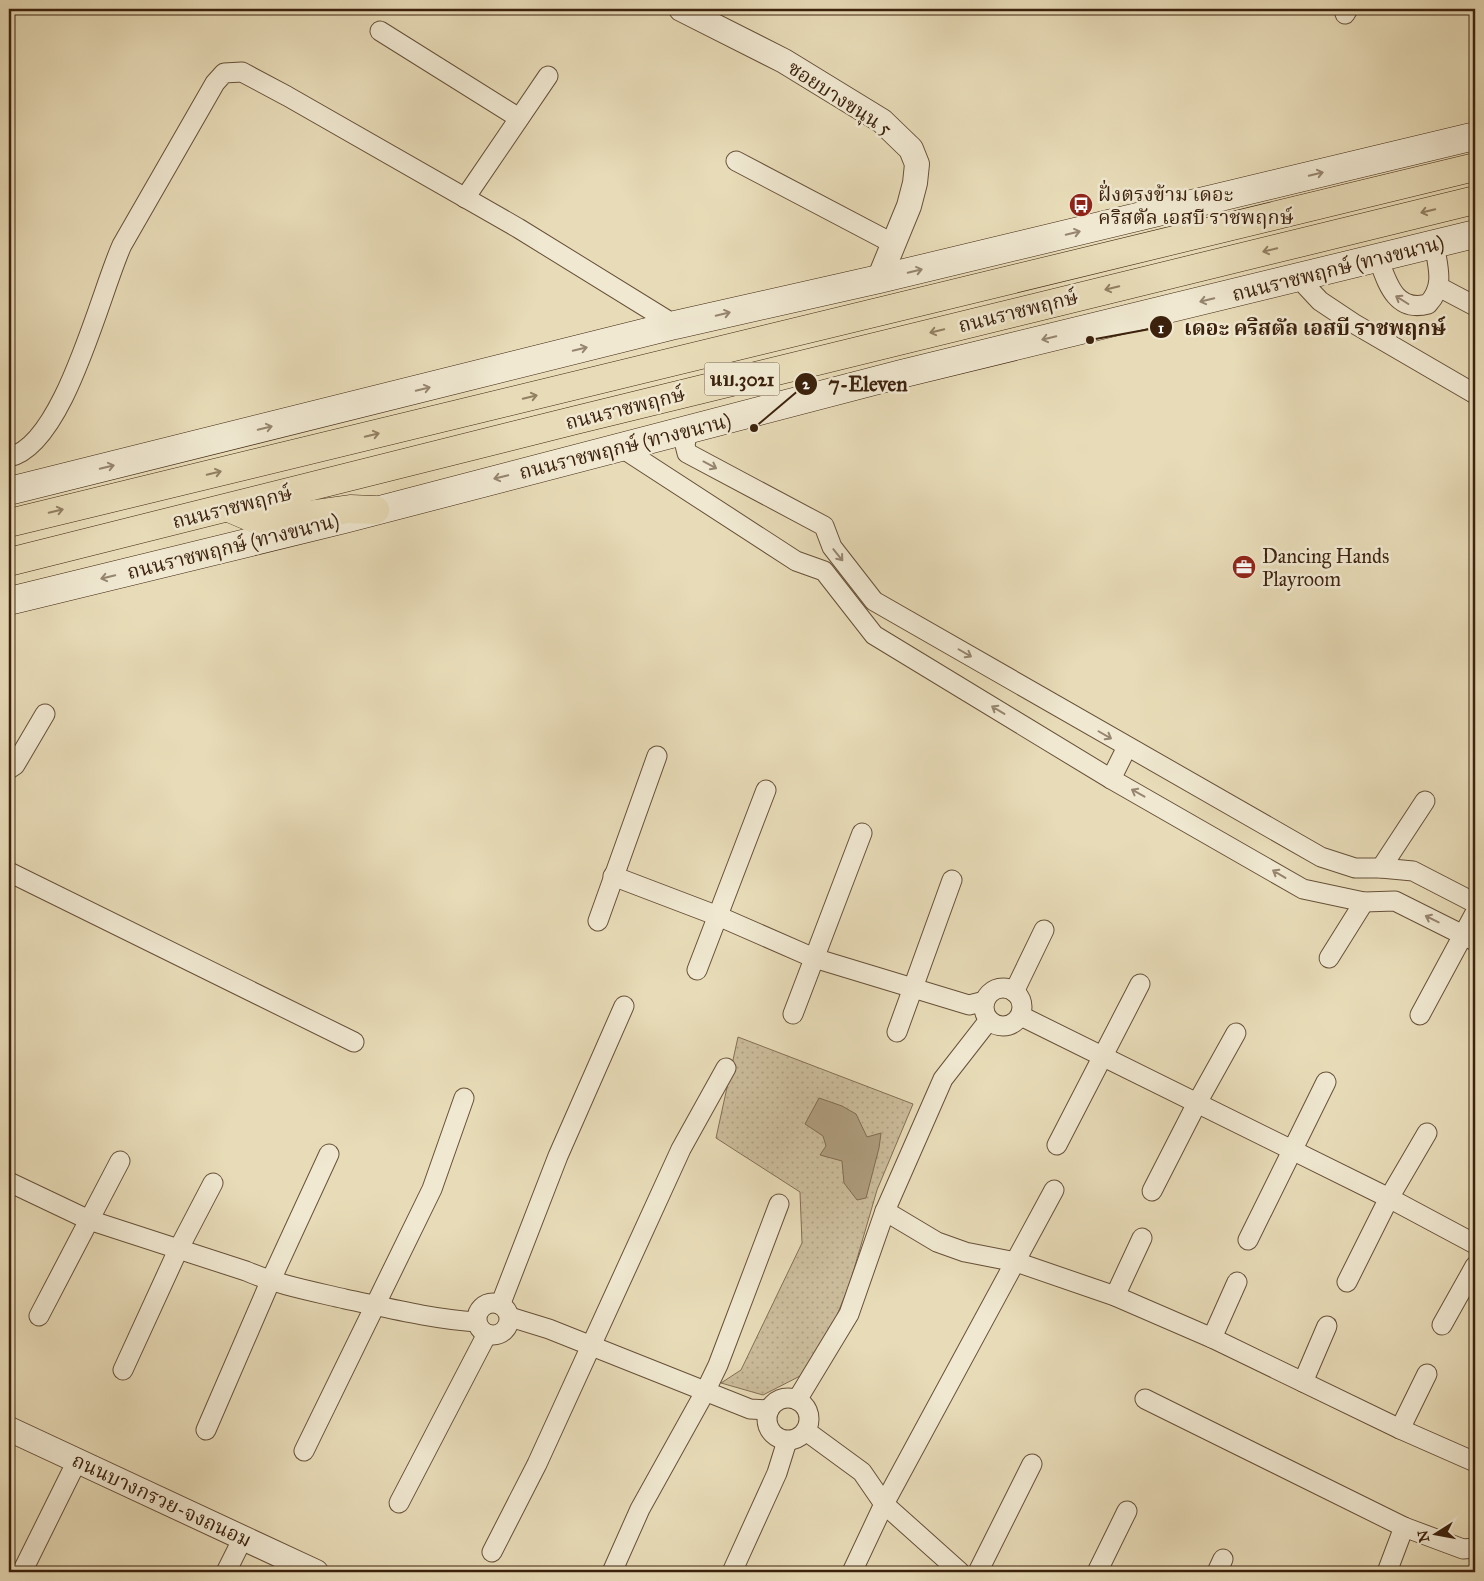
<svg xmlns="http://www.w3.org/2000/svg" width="1484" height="1581" font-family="'IM FELL Great Primer','Noto Serif Thai',serif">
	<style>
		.grass { fill: url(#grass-dots); stroke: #846f54 }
		.water { fill: #ae9d7e; stroke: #806c51 }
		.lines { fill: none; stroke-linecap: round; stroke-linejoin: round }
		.minor-casing { stroke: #675038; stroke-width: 21 }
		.tertiary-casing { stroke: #675038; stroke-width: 26 }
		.secondary-casing { stroke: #3c220d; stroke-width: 29 }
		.primary-casing { stroke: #3c220d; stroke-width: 29 }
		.minor { stroke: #f0e8d1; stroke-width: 19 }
		.tertiary { stroke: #f0e8d1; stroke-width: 24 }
		.secondary { stroke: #f0e8d1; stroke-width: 28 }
		.primary { stroke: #e8dcb8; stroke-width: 28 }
		.oneway { stroke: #96856f }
		.oneway2 { stroke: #927f62 }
		.labels { text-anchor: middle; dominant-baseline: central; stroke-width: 5; stroke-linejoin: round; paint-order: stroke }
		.shield { fill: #f0e8d1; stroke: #725d48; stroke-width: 1 }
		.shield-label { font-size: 19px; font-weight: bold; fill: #3c220d }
		.street-label { font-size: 20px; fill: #3c220d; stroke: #f0e8d1 }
		.poi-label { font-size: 20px; fill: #3c220d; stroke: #f0e8d1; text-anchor: start }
		.leader { fill: none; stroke: #3c220d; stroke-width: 2 }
		.callout-dot { fill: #3c220d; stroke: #f0e8d1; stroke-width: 2 }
		.mark-label { font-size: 15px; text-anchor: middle; font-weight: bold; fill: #fff }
		.callout-label { font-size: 21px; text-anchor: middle; font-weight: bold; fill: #3c220d; stroke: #f0e8d1; stroke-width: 5; stroke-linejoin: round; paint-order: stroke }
	</style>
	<defs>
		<pattern id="grass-dots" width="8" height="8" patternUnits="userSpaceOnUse" patternTransform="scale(1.25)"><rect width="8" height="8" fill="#cbbc9b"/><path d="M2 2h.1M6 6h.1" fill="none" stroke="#afa184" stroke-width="1.8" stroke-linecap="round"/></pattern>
	</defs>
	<rect width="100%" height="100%" fill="#e8dcb8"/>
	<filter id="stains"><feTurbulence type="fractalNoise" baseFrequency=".004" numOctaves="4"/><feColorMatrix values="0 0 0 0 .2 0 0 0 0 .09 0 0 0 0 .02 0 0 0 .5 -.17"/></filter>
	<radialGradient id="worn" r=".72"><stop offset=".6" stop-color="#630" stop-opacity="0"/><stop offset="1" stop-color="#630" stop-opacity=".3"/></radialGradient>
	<path class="grass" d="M738,1037L913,1104L877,1190L850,1283L825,1345L808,1372L763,1395L721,1383L741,1370L802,1243L800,1192L716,1138Z"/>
	<path class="water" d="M819,1098L842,1106L856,1114L867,1137L881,1133L879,1148L866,1198L857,1200L844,1183L842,1161L820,1155L826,1146L823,1136L805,1124Z"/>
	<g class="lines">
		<g class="minor-casing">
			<g id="minor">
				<path d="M1345,14L1348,9"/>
				<path d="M380,31L519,118"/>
				<path d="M736,161L892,243"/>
				<path d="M465,198L548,76"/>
				<path d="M1378,258C1387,282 1395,313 1428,304C1445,286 1438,267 1434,244"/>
				<path d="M1303,276L1306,286L1320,301L1353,323L1475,394"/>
				<path d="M1439,287L1475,306"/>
				<path d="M688,431L685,445L687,453L824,526L832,547L874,601L1321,857L1355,868H1381L1413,871L1475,903"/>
				<path d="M622,448L796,561L824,571L874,635L1111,779L1303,889L1364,902L1395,901L1475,941"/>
				<path d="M9,457C64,446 100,293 122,245L215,83L224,73L242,72L287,96L518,228L675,325"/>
				<path d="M9,769L15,765L45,714"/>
				<path d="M1111,779L1127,747"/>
				<path d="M1381,868L1425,801"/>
				<path d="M9,872L354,1042"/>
				<path d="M613,876L718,916L814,958L969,1005L985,1001"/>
				<path d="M598,921L657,756"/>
				<path d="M1329,958L1364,902"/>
				<path d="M697,970L766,790"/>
				<circle cx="1003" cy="1007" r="19"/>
				<path d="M1014,992L1044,930"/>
				<path d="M793,1014L862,833"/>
				<path d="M1420,1015L1475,913"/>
				<path d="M1021,1016L1389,1198L1475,1244"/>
				<path d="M897,1032L952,880"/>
				<path d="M1057,1145L1140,984"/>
				<path d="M9,1182L89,1220L246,1271C278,1285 311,1291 345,1299C388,1308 432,1319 476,1322"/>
				<path d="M1152,1191L1197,1103L1236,1033"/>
				<path d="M885,1211L937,1242L965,1252L1016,1262L1115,1296L1212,1338L1400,1429L1475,1462"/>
				<path d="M1248,1240L1326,1082"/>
				<path d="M1347,1282L1389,1198L1427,1133"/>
				<path d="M1115,1296L1142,1238"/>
				<circle cx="493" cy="1319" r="16"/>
				<path d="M501,1303L558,1156L624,1006"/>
				<path d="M39,1316L120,1161"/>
				<path d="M510,1317L549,1329L750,1409L769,1410"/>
				<path d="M1442,1325L1475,1266"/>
				<path d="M1212,1338L1237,1282"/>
				<path d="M123,1370L178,1250L213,1183"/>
				<path d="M1303,1382L1327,1326"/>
				<circle cx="788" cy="1419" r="21"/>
				<path d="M1145,1399L1404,1527L1387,1572"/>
				<path d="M797,1400L849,1314L885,1211L943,1079L989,1020"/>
				<path d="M1400,1429L1427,1374"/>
				<path d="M206,1430L270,1282L329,1154"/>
				<path d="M806,1431L862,1472L884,1504L960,1572"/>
				<path d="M304,1451L432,1189L464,1098"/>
				<path d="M399,1503L487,1334"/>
				<path d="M1404,1527L1463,1549L1475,1548"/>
				<path d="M492,1552L537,1464L681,1149L726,1068"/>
				<path d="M22,1572L78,1459"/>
				<path d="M226,1572L243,1538"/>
				<path d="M612,1572L640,1509L705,1392L718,1365L779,1204"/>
				<path d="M732,1572L777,1473L787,1441"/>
				<path d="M852,1572L884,1504L1054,1190"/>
				<path d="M978,1572L1032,1464"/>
				<path d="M1097,1572L1127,1511"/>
				<path d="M1217,1572L1223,1559"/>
			</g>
		</g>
		<g class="tertiary-casing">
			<g id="tertiary">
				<path d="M681,9L784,61L882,121L911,149L917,164L915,183L909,206L879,279"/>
				<path d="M9,1429L316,1572"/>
			</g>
		</g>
		<g class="secondary-casing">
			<g id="secondary">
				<path d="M9,491L675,325L879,279L1475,136"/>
				<path d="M9,601L345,519L901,374L1475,234"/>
			</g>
		</g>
		<g class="primary-casing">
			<g id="primary">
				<path d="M229,508L255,519H279L350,509L375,510"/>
				<path d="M9,523L1475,167"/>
				<path d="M9,562L576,420L1475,200"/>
			</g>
		</g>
		<use href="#minor" class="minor"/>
		<use href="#tertiary" class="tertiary"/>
		<use href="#secondary" class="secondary"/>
		<use href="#primary" class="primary"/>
	</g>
	<defs><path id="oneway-shaft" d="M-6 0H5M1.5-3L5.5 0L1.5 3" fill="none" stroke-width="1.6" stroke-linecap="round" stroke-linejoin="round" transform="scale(1.25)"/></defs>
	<g class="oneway">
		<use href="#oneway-shaft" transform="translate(1316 174) rotate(-14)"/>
		<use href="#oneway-shaft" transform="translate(1073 233) rotate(-13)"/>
		<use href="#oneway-shaft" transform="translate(915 271) rotate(-13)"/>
		<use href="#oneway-shaft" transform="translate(1207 300) rotate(166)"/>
		<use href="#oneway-shaft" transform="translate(1402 300) rotate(-148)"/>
		<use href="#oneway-shaft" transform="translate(723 314) rotate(-13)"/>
		<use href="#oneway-shaft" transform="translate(1049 338) rotate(166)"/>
		<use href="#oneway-shaft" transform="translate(580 349) rotate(-14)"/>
		<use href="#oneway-shaft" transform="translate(423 389) rotate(-14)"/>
		<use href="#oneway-shaft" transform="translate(265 428) rotate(-14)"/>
		<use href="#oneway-shaft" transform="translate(710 465) rotate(28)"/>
		<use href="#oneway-shaft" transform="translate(107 467) rotate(-14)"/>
		<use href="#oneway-shaft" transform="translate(501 477) rotate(166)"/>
		<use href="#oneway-shaft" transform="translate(838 555) rotate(51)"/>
		<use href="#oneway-shaft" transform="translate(108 577) rotate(166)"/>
		<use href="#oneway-shaft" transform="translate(965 653) rotate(30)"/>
		<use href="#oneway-shaft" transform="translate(998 710) rotate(-149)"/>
		<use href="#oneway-shaft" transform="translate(1105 735) rotate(30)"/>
		<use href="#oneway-shaft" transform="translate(1138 793) rotate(-151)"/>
		<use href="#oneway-shaft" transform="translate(1279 874) rotate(-149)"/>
		<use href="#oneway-shaft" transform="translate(1432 919) rotate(-154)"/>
	</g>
	<g class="oneway2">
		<use href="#oneway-shaft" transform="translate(1428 211) rotate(166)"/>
		<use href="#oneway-shaft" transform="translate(1270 250) rotate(166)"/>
		<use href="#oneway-shaft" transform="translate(1112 288) rotate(166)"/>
		<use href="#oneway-shaft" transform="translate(937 331) rotate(166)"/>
		<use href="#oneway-shaft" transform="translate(530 397) rotate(-14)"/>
		<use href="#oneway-shaft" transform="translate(372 435) rotate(-14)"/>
		<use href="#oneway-shaft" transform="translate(214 473) rotate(-13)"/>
		<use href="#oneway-shaft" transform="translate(56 511) rotate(-14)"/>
	</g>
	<defs>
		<g id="bus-disc" transform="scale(1.25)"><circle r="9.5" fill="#8f2418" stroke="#f0e8d1"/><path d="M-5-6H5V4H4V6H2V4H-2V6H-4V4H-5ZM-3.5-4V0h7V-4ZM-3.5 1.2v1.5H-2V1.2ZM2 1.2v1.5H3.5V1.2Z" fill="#fff"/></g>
		<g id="office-disc" transform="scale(1.25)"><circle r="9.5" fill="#8f2418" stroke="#f0e8d1"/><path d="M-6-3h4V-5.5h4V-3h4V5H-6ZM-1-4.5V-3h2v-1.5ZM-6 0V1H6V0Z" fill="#fff"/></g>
	</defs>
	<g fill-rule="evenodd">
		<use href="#bus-disc" x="1081" y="205"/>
		<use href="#office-disc" x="1244" y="567"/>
	</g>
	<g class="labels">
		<rect class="shield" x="704.5" y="362.5" width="75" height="33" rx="4"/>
		<g class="shield-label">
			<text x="742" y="379">นบ.3021</text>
		</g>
		<g class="street-label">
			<text transform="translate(840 98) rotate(33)">ซอยบางขนุน 5</text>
			<text transform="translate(1338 268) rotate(-14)">ถนนราชพฤกษ์ (ทางขนาน)</text>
			<text transform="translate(1018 311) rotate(-14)">ถนนราชพฤกษ์</text>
			<text transform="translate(625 408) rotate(-14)">ถนนราชพฤกษ์</text>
			<text transform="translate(625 446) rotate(-14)">ถนนราชพฤกษ์ (ทางขนาน)</text>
			<text transform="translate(232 507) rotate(-14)">ถนนราชพฤกษ์</text>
			<text transform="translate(233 546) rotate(-14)">ถนนราชพฤกษ์ (ทางขนาน)</text>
			<text transform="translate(162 1500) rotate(25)">ถนนบางกรวย-จงถนอม</text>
		</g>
		<g class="poi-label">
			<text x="1098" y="194">ฝั่งตรงข้าม เดอะ<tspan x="1098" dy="23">คริสตัล เอสบี ราชพฤกษ์</tspan></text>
			<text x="1262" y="556">Dancing Hands<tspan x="1262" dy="23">Playroom</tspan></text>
		</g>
	</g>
	<path class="leader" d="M1090 340L1161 327M754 428L806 384"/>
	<g class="callout-dot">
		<circle cx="1090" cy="340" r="5"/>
		<circle cx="754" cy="428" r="5"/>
		<circle cx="1161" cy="327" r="12"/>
		<circle cx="806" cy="384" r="12"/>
	</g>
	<g class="mark-label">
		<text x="1161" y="333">1</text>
		<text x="806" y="389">2</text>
	</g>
	<g class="callout-label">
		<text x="1315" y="335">เดอะ คริสตัล เอสบี ราชพฤกษ์</text>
		<text x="868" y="391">7-Eleven</text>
	</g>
	<rect width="1484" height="1581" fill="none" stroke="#e8dcb8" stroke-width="30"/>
	<rect x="10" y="10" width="1464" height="1561" fill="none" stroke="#3c220d" stroke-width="2.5"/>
	<rect x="15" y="15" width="1454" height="1551" fill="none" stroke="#3c220d"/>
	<g transform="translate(1436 1534) rotate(259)" stroke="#f0e8d1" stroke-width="4" paint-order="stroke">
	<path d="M0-4L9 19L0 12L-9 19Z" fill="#3c220d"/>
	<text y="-8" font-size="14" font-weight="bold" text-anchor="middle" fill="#3c220d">N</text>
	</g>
	<rect width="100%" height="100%" filter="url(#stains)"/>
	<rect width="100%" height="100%" fill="url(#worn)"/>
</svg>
